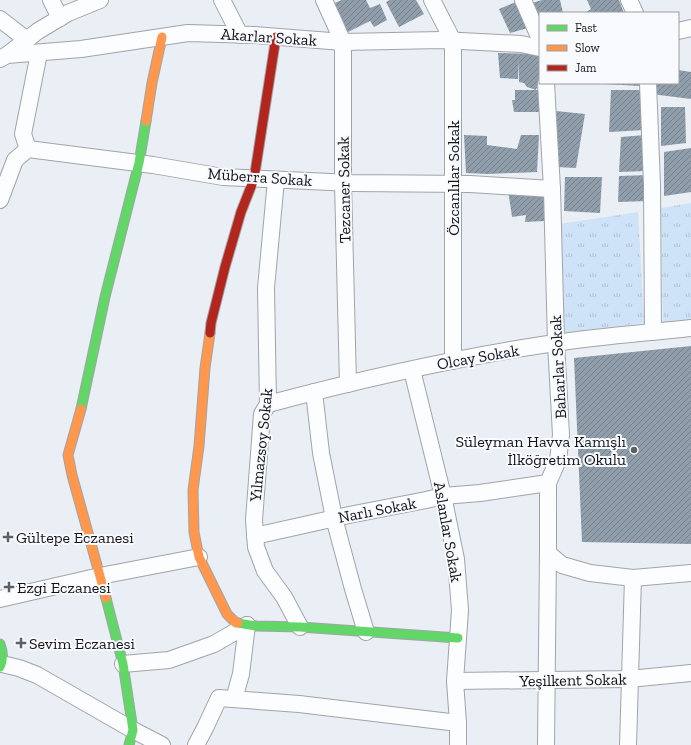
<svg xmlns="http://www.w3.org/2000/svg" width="691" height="745" font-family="'Zilla Slab',serif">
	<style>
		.park { fill: url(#park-tufts) }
		.building { fill: url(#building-hatch) }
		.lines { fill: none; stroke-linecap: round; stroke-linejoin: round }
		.street-casing { stroke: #a0a4a9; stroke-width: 18 }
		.fast-casing { stroke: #a0a4a9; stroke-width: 11 }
		.slow-casing { stroke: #a0a4a9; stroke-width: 11 }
		.jam-casing { stroke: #a0a4a9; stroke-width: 11 }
		.street { stroke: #fcfdfe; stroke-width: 16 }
		.fast { stroke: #63d668; stroke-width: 9 }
		.slow { stroke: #ff974d; stroke-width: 9 }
		.jam { stroke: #b3261e; stroke-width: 9 }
		.poi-dot { fill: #5c6165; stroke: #f8fafd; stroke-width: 1.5 }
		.labels { text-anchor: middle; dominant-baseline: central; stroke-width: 4; stroke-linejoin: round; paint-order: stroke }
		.street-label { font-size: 16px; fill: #101418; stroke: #f8fafd }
		.poi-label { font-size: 16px; fill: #101418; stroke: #f8fafd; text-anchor: start }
	</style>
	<defs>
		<pattern id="park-tufts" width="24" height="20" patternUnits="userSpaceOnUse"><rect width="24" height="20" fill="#cee2f8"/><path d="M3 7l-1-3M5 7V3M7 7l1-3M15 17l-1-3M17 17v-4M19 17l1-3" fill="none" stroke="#b0c1d4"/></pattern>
		<pattern id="building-hatch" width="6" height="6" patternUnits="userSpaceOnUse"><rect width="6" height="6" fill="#909eab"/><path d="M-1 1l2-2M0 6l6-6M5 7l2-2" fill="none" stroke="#74808a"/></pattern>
	</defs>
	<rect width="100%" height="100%" fill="#e9eff5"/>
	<g class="park">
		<path d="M691,203V321L663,323L661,208Z"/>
		<path d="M638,212L644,323L556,334L553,225Z"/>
	</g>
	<g class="building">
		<path d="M342,0H366L370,8L380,4L387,20L374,27L370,21L346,33L332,4Z"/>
		<path d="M390,0H416L424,14L399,27L386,2Z"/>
		<path d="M542,0H560L563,13H540V19L532,3Z"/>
		<path d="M587,0H619L624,13H585L591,9Z"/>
		<path d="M516,2L528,28L510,33L499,9Z"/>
		<path d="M498,53L540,54V83L538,84L536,90L527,87L524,83L519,82V60L518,79L500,78Z"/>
		<path d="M678,70L691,72V99L651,94L653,83H678Z"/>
		<path d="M604,83H640V86L604,84Z"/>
		<path d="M515,90H541V112H514L512,100H515Z"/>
		<path d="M611,90H644L645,130L609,132Z"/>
		<path d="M661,107H685L686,143L661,146Z"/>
		<path d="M556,111L585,114L576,168L556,167Z"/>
		<path d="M464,135L487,136V145L517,149L521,135H539L537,172L488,174L466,173Z"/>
		<path d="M645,135L646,171L619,172L621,137Z"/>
		<path d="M691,148V192L664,196V152Z"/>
		<path d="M648,175V201L618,202L619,176Z"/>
		<path d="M565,177H602L600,213L564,211Z"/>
		<path d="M508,190L546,191L545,221L525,222L526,215L512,217Z"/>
		<path d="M691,346V544L582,542L574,358Z"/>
	</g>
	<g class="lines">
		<g class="street-casing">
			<g id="street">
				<path d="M51,0L60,18"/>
				<path d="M222,0L240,35"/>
				<path d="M324,0L343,42V183L348,384"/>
				<path d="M432,0L453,41V361"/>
				<path d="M523,0L540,39"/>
				<path d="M629,0L635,13"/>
				<path d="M0,19L27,40"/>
				<path d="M678,31L691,28"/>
				<path d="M7,55L38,31L68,13L100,0"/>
				<path d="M0,59L7,55L81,49L188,33L254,35L343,42L441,40L521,44L540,48"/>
				<path d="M648,83L652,185L653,332"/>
				<path d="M28,149L23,134L39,53"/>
				<path d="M276,180L266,288L268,404L262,414L254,520L256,547L265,571L284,597L300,627"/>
				<path d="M0,200L15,160L28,149L153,165L223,177L352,183L470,184L552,189"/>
				<path d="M412,370L443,496L456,559L460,610L455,681L458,723V745"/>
				<path d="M314,392L321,453L334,518L353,589L366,632"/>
				<path d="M268,404C362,379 459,357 555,343C600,336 646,333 691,328"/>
				<path d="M255,536L349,515L426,500L443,496L480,493L548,483"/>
				<path d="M548,553L562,565L590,573L633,578L691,573"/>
				<path d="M0,599L100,576L199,557"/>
				<path d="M2,664L19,668L37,675L133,730L162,745"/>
				<path d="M123,664L169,660L214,644L247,625"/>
				<path d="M455,681L629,679L691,673"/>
				<path d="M234,699L241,674L247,625"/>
				<path d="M196,745L205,728L219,698L299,704L458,723"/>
				<path d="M546,745L548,553V483L558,460L561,435L556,343L552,189L546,83"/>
				<path d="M628,745L633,578"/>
			</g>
		</g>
		<g class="fast-casing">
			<g id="fast">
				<path d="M81,409L105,297L139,163L146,121"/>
				<path d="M106,598L123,664L133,730L129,745"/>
				<path d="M238,623L256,626L300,627L458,638"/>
				<path d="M0,644C3,652 4,659 0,667"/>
			</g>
		</g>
		<g class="slow-casing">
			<g id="slow">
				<path d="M146,121L152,83L162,37"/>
				<path d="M210,333L205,368L199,446L193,490L194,532L199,557L227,614L236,623H238"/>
				<path d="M81,409L68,455L72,475L106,598"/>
			</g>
		</g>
		<g class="jam-casing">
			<path id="jam" d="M210,333L211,323L225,267L241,212L254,179L276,37"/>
		</g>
		<use href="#street" class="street"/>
		<use href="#fast" class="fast"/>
		<use href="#slow" class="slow"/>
		<use href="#jam" class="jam"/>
	</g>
	<g class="poi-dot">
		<circle cx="634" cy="450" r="4"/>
		<path d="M6 531h4v4h4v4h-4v4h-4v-4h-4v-4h4z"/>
		<path d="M7 581h4v4h4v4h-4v4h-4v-4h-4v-4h4z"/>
		<path d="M19 637h4v4h4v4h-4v4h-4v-4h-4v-4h4z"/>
	</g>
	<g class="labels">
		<g class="street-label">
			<text transform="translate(269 37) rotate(4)">Akarlar Sokak</text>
			<text transform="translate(260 177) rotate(4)">Müberra Sokak</text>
			<text transform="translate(453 178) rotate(-90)">Özcanlılar Sokak</text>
			<text transform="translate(344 190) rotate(-91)">Tezcaner Sokak</text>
			<text transform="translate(478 357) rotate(-10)">Olcay Sokak</text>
			<text transform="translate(558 367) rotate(-93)">Baharlar Sokak</text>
			<text transform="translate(261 445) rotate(-84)">Yılmazsoy Sokak</text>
			<text transform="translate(377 510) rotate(-11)">Narlı Sokak</text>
			<text transform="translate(448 532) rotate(80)">Aslanlar Sokak</text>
			<text transform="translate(573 680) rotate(-1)">Yeşilkent Sokak</text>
		</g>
		<g class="poi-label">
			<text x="626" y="441" text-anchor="end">Süleyman Havva Kamışlı<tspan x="626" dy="18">İlköğretim Okulu</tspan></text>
			<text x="16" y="537">Gültepe Eczanesi</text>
			<text x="17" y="587">Ezgi Eczanesi</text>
			<text x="29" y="643">Sevim Eczanesi</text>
		</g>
	</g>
	<rect x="539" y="12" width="140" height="72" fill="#f8fafd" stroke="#9b9ea1"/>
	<rect x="547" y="25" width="20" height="6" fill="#63d668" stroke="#9b9ea1"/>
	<text x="575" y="32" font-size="12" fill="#101418">Fast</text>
	<rect x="547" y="45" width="20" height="6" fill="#ff974d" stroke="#9b9ea1"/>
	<text x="575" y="52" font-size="12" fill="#101418">Slow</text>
	<rect x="547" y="65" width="20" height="6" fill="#b3261e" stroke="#9b9ea1"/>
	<text x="575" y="72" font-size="12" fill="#101418">Jam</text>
</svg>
